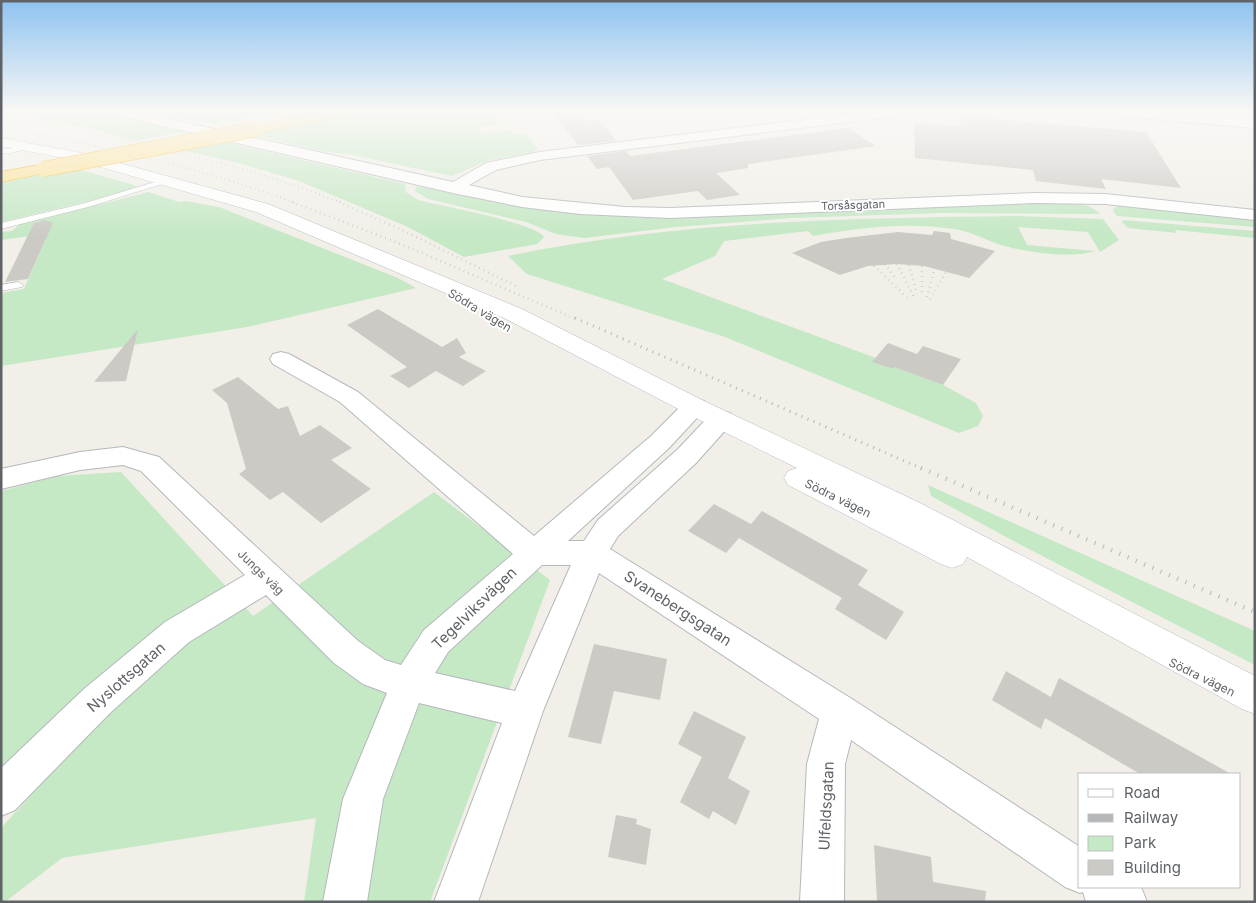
<svg xmlns="http://www.w3.org/2000/svg" width="1256" height="903" font-family="Inter,sans-serif">
	<style>
		.green { fill: #c5e8c5 }
		.building { fill: #cccac5 }
		.lines { fill: none; stroke-linecap: round; stroke-linejoin: round }
		.service-casing { stroke: #b5b8bc; stroke-width: 1 }
		.minor-casing { stroke: #b5b8bc; stroke-width: 2 }
		.secondary-casing { stroke: #b6babf; stroke-width: 1 }
		.motorway-casing { stroke: #f9ab00; stroke-width: 1 }
		.service { fill: #fff; fill-rule: evenodd }
		.minor { fill: #fff; fill-rule: evenodd }
		.secondary { fill: #fff; fill-rule: evenodd }
		.motorway { fill: #fde293; fill-rule: evenodd }
		.rail-far3 { stroke: #b6b7b8; stroke-width: 2; stroke-dasharray: 0.5 4; stroke-linecap: butt }
		.rail-far2 { stroke: #b6b7b8; stroke-width: 2.5; stroke-dasharray: 0.5 4.5; stroke-linecap: butt }
		.rail-far1 { stroke: #b6b7b8; stroke-width: 3; stroke-dasharray: 1 5.5; stroke-linecap: butt }
		.rail { stroke: #b6b7b8; stroke-width: 4.5; stroke-dasharray: 1 8; stroke-linecap: butt }
		.motorway-bridge-casing { stroke: #f9ab00; stroke-width: 16; stroke-linecap: butt }
		.motorway-bridge { stroke: #fde293; stroke-width: 15 }
		.labels { text-anchor: middle; dominant-baseline: central; stroke-width: 4; stroke-linejoin: round; paint-order: stroke }
		.far-street-label { font-size: 11px; fill: #5f6368; stroke: #fff }
		.street-label { font-size: 12px; fill: #5f6368; stroke: #fff }
		.near-street-label { font-size: 15px; fill: #5f6368; stroke: #fff }
	</style>
	<rect width="100%" height="100%" fill="#f1efe8"/>
	<g class="green">
		<path d="M1,111H102L183,132L136,141L93,129Z"/>
		<path d="M179,111H293L214,124L159,115Z"/>
		<path d="M370,111H489L503,124L479,127L481,133L510,130L514,133L526,135L538,149L533,153L487,161L452,176L347,154L319,151L250,134Z"/>
		<path d="M216,140L405,184L406,192L418,200C438,205 536,223 544,237L537,244L464,257L408,227L299,181L242,164L173,148Z"/>
		<path d="M75,168L137,186L124,192L94,200L1,222V182Z"/>
		<path d="M416,186L570,213L647,218L1037,203C1057,203 1085,198 1100,214L941,213L792,218L676,227L584,238L556,234L526,222L428,199L415,191Z"/>
		<path d="M149,192L179,202L186,201L219,207L398,278L416,288L247,327L1,366V293L24,289L46,239L30,236L1,240V232L12,231L20,224Z"/>
		<path d="M1122,205L1255,219V227L1117,216L1113,211L1114,208Z"/>
		<path d="M1017,216L1103,219L1119,240L1100,252L1088,232L1018,227L1027,245L1095,251C1072,259 1025,252 1001,245C986,240 970,231 954,229C906,222 861,227 813,236L808,231L724,241L715,256L662,279L876,358L873,362L893,369L894,367L943,385L976,403L983,416L978,426L959,433L725,337L527,274L508,256C675,221 847,218 1017,216Z"/>
		<path d="M1123,220L1255,231V238L1175,230L1177,233L1128,228L1122,222Z"/>
		<path d="M121,472L253,616L434,492L550,580L430,902H304L316,818L62,858L5,902H1V828L45,780L1,772V491L57,476Z"/>
		<path d="M928,485L1255,631V665L1019,544L931,496Z"/>
	</g>
	<g class="building">
		<path d="M551,111H580L588,121L599,120L617,141L578,145Z"/>
		<path d="M960,116L1146,132L1181,188L1101,179L1106,189L1036,181L1033,170L915,158L914,122L961,126Z"/>
		<path d="M848,128L876,146L748,164V168L716,173L740,195L707,200L698,191L633,200L609,167L597,169L587,156L626,151L630,156Z"/>
		<path d="M45,220L53,223L28,279L5,282L34,223Z"/>
		<path d="M934,231L950,233L951,239L995,251L969,278L924,266L897,264L868,266L840,275L792,253L821,242L846,238L898,232L932,235Z"/>
		<path d="M378,309L442,347L457,338L466,353L459,357L486,371L463,386L436,371L409,388L390,376L407,367L347,325Z"/>
		<path d="M138,329L126,381L94,382Z"/>
		<path d="M888,343L917,354L923,346L961,359L943,385L894,367L893,369L872,362Z"/>
		<path d="M238,377L278,409L288,406L300,436L320,425L352,448L331,460L371,489L321,523L283,492L270,500L239,474L246,469L227,403L212,390Z"/>
		<path d="M714,504L751,524L762,511L868,570L858,585L904,612L886,640L835,609L842,598L739,538L726,553L688,531Z"/>
		<path d="M594,644L667,659L660,700L614,691L601,744L568,737Z"/>
		<path d="M1006,671L1051,697L1059,678L1231,774H1140L1045,718L1041,729L992,700Z"/>
		<path d="M694,711L746,737L728,778L750,791L736,825L713,811L709,819L680,802L702,757L678,744Z"/>
		<path d="M616,815L637,819L636,824L651,829L646,865L608,857Z"/>
		<path d="M874,845L931,857L933,882L986,891L985,902H877Z"/>
	</g>
	<g class="lines">
		<g class="service-casing">
			<g id="service">
				<path d="M27,144L31,146L30,148L10,153H1V149H10Z"/>
				<path d="M165,179L172,181L88,207L1,229V223L82,204Z"/>
				<path d="M18,282L23,285L22,287L1,291V285Z"/>
			</g>
		</g>
		<g class="minor-casing">
			<g id="minor">
				<path d="M109,111H133L453,182L486,163L540,152L875,111H913L907,115L540,160L496,170L469,185L522,197L625,207L670,208L1035,193L1105,194L1255,210V220L1105,204L1035,203L670,218L580,214L522,207L453,193L115,115Z"/>
				<path d="M1102,111H1153L1255,120V128L1108,115Z"/>
				<path d="M281,352L289,354L358,392L534,536L651,436L686,401L695,399L704,401L707,407L669,448L568,541H584L598,520L678,449L712,413L721,411L730,413L733,419L730,425L696,463L618,536L610,549L852,699L1080,847V887H1141L1147,902H1086L1083,892L1080,893L1065,887L851,740L845,764L844,902H800L807,764L819,719L599,573L543,711L478,902H434L502,723L419,703L383,799L367,902H323L343,799L387,693L363,684L334,663L266,595L189,642L110,713L15,810L1,816V768L84,689L165,622L245,575L141,471L123,465L80,470L1,489V469L80,452L123,447L159,457L358,641L385,660L401,665L424,630L513,554L340,402L273,364L270,359L273,354ZM542,565H571L515,691L435,673L448,652Z"/>
			</g>
		</g>
		<g class="secondary-casing">
			<path id="secondary" d="M1,138L87,154L268,204L522,309L704,401L918,502L1255,676V714L1242,709L967,557L963,564L952,568L941,564L788,485L784,478L788,471L797,468L686,413L506,319L256,212L80,161L1,146Z"/>
		</g>
		<g class="motorway-casing">
			<g id="motorway">
				<path d="M328,111H356L349,115L257,133L252,132L250,129L252,126L257,125Z"/>
				<path d="M44,164L50,166L52,169L50,172L1,182V172Z"/>
			</g>
		</g>
		<use href="#service" class="service"/>
		<use href="#minor" class="minor"/>
		<use href="#secondary" class="secondary"/>
		<use href="#motorway" class="motorway"/>
		<g class="rail-far3">
			<path d="M1,115C117,138 232,159 342,203"/>
			<path d="M1,129C102,144 200,168 296,203"/>
		</g>
		<g class="rail-far2">
			<path d="M292,202L396,242L578,320"/>
			<path d="M339,202L402,230L516,286"/>
			<path d="M885,264L897,280"/>
			<path d="M897,264L914,297"/>
			<path d="M909,265L917,294"/>
			<path d="M874,266L907,297"/>
			<path d="M922,266V296"/>
			<path d="M927,297L935,268"/>
			<path d="M930,299L947,271"/>
		</g>
		<path class="rail-far1" d="M575,318L923,469"/>
		<path class="rail" d="M921,468L1255,612"/>
		<g class="motorway-bridge-casing">
			<path id="motorway-bridge" d="M44,169L257,129"/>
		</g>
		<use href="#motorway-bridge" class="motorway-bridge"/>
	</g>
	<linearGradient id="sky" x2="0" y2="1"><stop stop-color="#8fc3f1"/><stop offset="0.47" stop-color="#f9f8f5"/><stop offset="1" stop-color="#f9f8f5" stop-opacity="0"/></linearGradient>
	<rect width="1256" height="237" fill="url(#sky)"/>
	<g class="labels">
		<g class="far-street-label">
			<text transform="translate(853 205) rotate(-2)">Torsåsgatan</text>
		</g>
		<g class="street-label">
			<text transform="translate(480 310) rotate(31)">Södra vägen</text>
			<text transform="translate(838 498) rotate(26)">Södra vägen</text>
			<text transform="translate(261 572) rotate(44)">Jungs väg</text>
			<text transform="translate(1202 677) rotate(26)">Södra vägen</text>
		</g>
		<g class="near-street-label">
			<text transform="translate(474 608) rotate(-44)">Tegelviksvägen</text>
			<text transform="translate(678 608) rotate(33)">Svanebergsgatan</text>
			<text transform="translate(126 677) rotate(-41)">Nyslottsgatan</text>
			<text transform="translate(826 806) rotate(-87)">Ulfeldsgatan</text>
		</g>
	</g>
	<rect width="1256" height="903" fill="none" stroke="#5f6368" stroke-width="5"/>
	<rect x="1078" y="773" width="162" height="115" fill="#ffffff" stroke="#bfc1c3"/>
	<rect x="1088" y="789" width="25" height="8" fill="#ffffff" stroke="#bfc1c3"/>
	<text x="1124" y="798" font-size="15" fill="#5f6368">Road</text>
	<rect x="1088" y="814" width="25" height="8" fill="#b6b7b8" stroke="#bfc1c3"/>
	<text x="1124" y="823" font-size="15" fill="#5f6368">Railway</text>
	<rect x="1088" y="836" width="25" height="15" fill="#c5e8c5" stroke="#bfc1c3"/>
	<text x="1124" y="848" font-size="15" fill="#5f6368">Park</text>
	<rect x="1088" y="860" width="25" height="15" fill="#cccac5" stroke="#bfc1c3"/>
	<text x="1124" y="873" font-size="15" fill="#5f6368">Building</text>
</svg>
